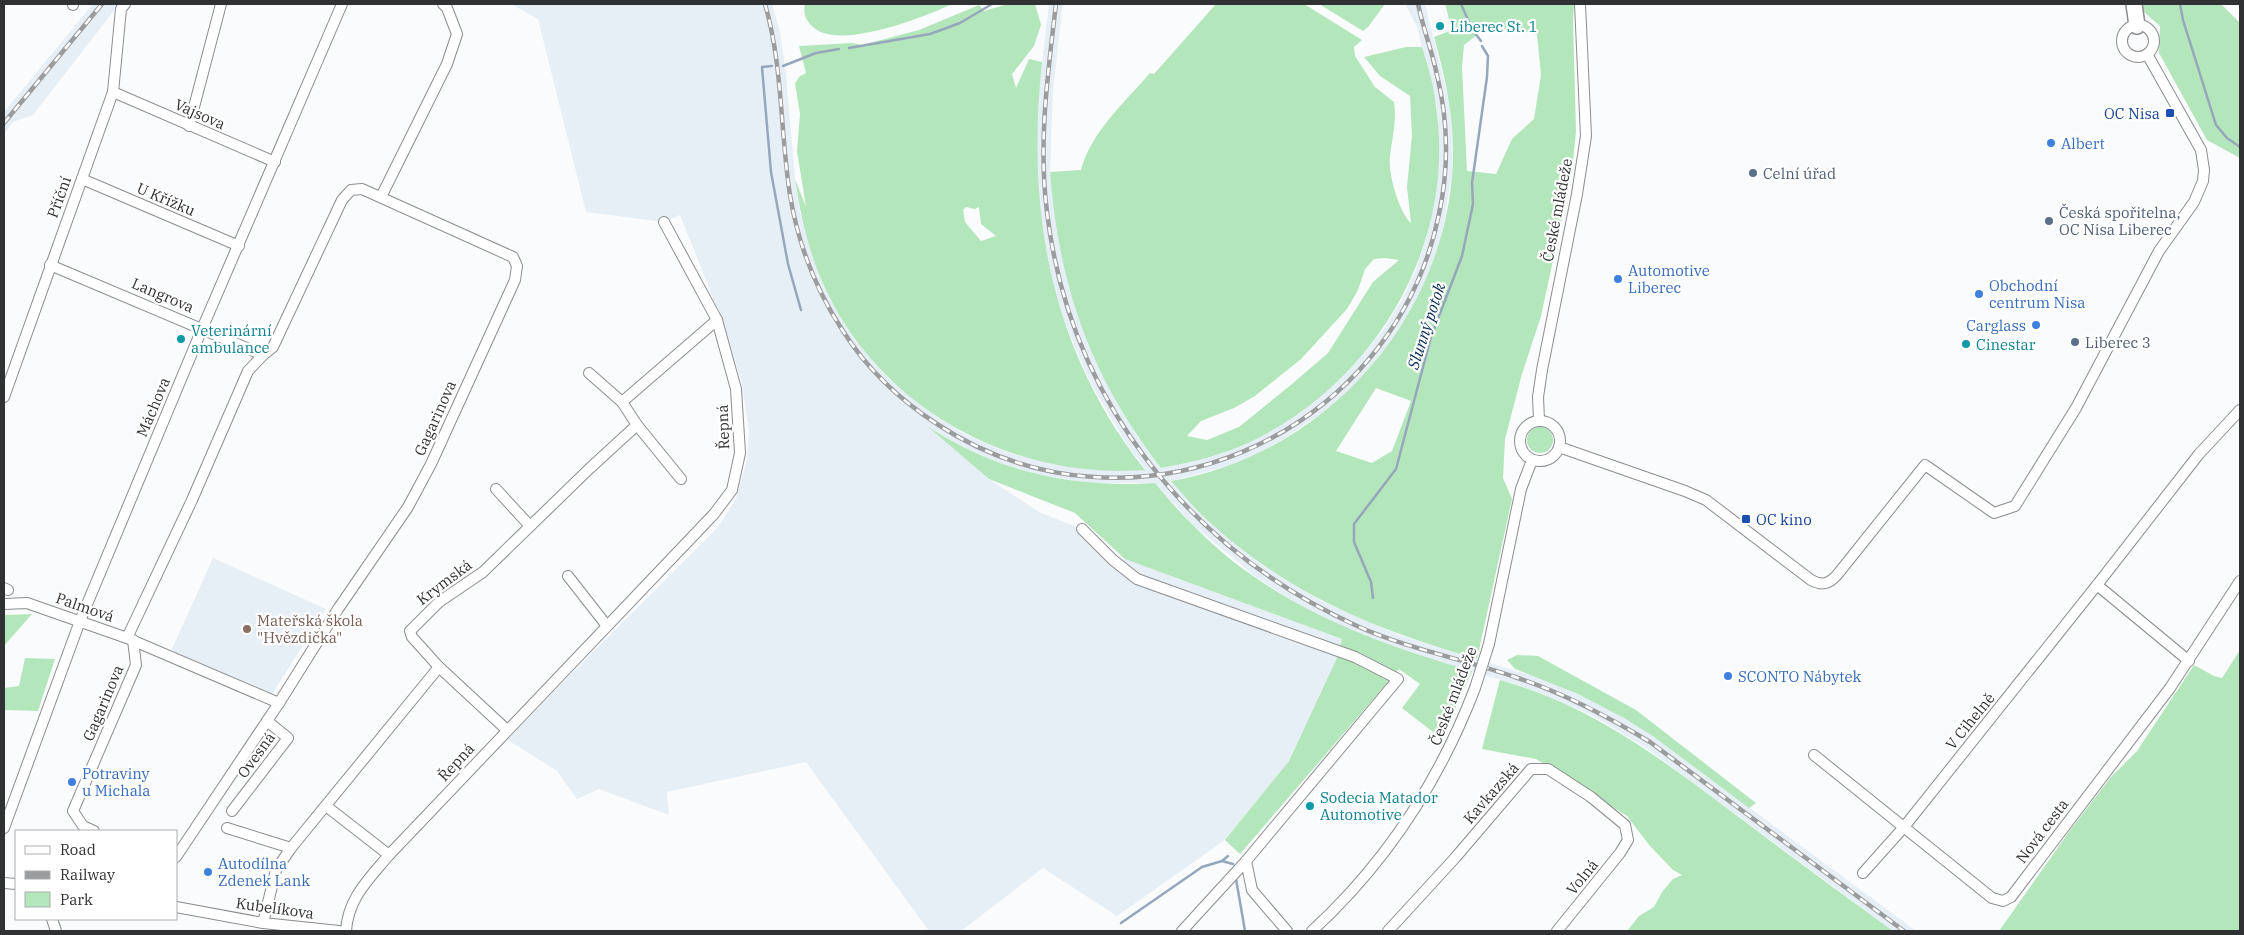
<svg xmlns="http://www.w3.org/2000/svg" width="2244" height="935" font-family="'IBM Plex Serif',serif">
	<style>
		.built { fill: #e7eff6 }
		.green { fill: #b4e6bb; fill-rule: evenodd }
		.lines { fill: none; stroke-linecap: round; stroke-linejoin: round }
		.stream { stroke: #96a7bc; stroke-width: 2.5 }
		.minor-casing { stroke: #8c8d8f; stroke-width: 12 }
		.highway-casing { stroke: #8c8d8f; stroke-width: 18 }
		.minor { stroke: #fff; stroke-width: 10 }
		.highway { stroke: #fff; stroke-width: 15 }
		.rail-casing { stroke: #9b9c9e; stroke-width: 4.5 }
		.rail { stroke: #fff; stroke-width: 2.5; stroke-dasharray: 8; stroke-linecap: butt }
		.minor-bridge-casing { stroke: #8c8d8f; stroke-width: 12; stroke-linecap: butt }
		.minor-bridge { stroke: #fff; stroke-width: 10 }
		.culture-dot { fill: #0f9aa8; stroke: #fff; stroke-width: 2 }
		.transit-dot { fill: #1a4fb4; stroke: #fff; stroke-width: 2 }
		.shop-dot { fill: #3f7fe0; stroke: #fff; stroke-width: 2 }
		.service-dot { fill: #5c6f8a; stroke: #fff; stroke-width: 2 }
		.education-dot { fill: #8d6e63; stroke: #fff; stroke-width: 2 }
		.labels { text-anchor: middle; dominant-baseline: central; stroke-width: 4.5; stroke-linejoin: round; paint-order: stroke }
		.culture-label { font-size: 15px; fill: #0d838f; stroke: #fff; text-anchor: start }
		.transit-label { font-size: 15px; fill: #164399; stroke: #fff; text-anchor: end }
		.street-label { font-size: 15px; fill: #303132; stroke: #fff }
		.shop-label { font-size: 15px; fill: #366cbe; stroke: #fff; text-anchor: start }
		.service-label { font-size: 15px; fill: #4e5e75; stroke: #fff; text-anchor: start }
		.education-label { font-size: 15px; fill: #785e54; stroke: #fff; text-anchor: start }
		.water-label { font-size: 16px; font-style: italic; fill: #062c57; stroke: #fff }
	</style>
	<rect width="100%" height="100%" fill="#f9fbfd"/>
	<g class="built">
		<path d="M93,4H119L33,115L13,122L4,134V112Z"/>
		<path d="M511,4H772L780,32L786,74L795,179L800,212L810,249L827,292L840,315L875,364L891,380L935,415L965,434L1002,450L1017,455L1092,469L1130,471L1145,469L1126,443L1091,384L1066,326L1055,292L1046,253L1040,212L1036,148L1039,89L1049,4H1063L1053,90L1050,172L1091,351L1118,404L1137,436L1161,468L1221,454L1273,430L1353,366L1383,330L1401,301L1416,270L1427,236L1438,173L1439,145L1437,107L1417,27L1405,4H1425L1450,105L1453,145L1452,175L1441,239L1429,275L1413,308L1394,338L1363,376L1330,408L1279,442L1253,456L1225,467L1171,481L1203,516L1231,540L1264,566L1323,602L1399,635L1546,680L1602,705L1624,718L1654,737L1916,931H1893L1646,748L1595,717L1541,693L1511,683L1421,657L1372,640L1317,614L1286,597L1256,577L1194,526L1155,483H1091L1033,474L981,456L959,446L932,430L989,479L1039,512L1082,529L1113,560L1125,559L1342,639L1336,660L1289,761L1225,840L1117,916L1043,868L961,931H929L806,762L667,792L669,815L599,789L577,799L557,771L506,739L718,527L736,499L747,460L749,432L742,383L724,325L680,215L664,222L586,212L538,19Z"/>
		<path d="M213,558L326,609L271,696L175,654L172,649Z"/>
	</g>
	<g class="green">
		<path d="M805,4H952C925,17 834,53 811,25C805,19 803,12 805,4Z"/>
		<path d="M1008,4H1035L1041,25L1034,46L1012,74L1016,88L1029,59L1042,62C1026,212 1050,349 1145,470C1015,480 884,411 827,292C809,255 801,218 795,179L806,207L797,151L800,114L795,83L800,76L806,73L799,46L852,43L862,45L919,30L979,5L984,11ZM966,207L975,209L979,207L981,224L996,236L981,241L965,222L963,210Z"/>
		<path d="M1216,4H1304L1362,40L1354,47L1355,56L1375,87L1394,102C1397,121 1392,138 1390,157C1388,174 1399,212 1411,223L1407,187L1412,135L1410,96L1380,76L1364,57L1406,47H1422C1428,66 1434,86 1436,106C1457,246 1374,384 1248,443C1220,456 1191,462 1161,468C1090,376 1059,286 1050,172L1081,170C1091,132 1125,102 1150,73L1154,74ZM1385,258L1399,260L1373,282L1328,353L1292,384L1239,427L1207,440L1187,436L1201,421L1234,408L1255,396L1301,359L1347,309L1358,290L1365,269L1374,259Z"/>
		<path d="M1319,4H1385L1368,27L1363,31Z"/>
		<path d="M1445,4H1574L1573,20L1576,131L1572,172L1541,316L1522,374L1505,439L1503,478L1512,499L1477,659C1371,628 1287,594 1204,517C1192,506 1182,493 1171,481C1331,454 1456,307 1453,145C1452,107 1444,73 1434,37L1452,30ZM1518,29L1537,35L1541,75L1534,119L1512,139L1496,174L1467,171L1462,67L1464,45L1481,32ZM1376,388L1411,401L1392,451L1372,463L1336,451Z"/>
		<path d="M2143,4H2221L2240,23V158L2207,140L2159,53L2160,26L2143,11Z"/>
		<path d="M927,426C996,472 1073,488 1155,483C1167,497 1179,512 1193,525C1268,603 1370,642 1472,671L1442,739L1402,708L1420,684L1399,669L1240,854L1225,840L1289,761L1336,660L1342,639L1125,559L1075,513L989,479Z"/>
		<circle cx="1540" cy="440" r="13"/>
		<path d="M32,614L4,646V615Z"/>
		<path d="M2240,650V931H1999L2071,829L2111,777L2137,751L2194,665L2214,676L2222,678Z"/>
		<path d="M1517,655L1538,656L1636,710L1756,803L1749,808L1654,737L1624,718L1578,694L1515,669L1507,660Z"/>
		<path d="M25,658L55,659L38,711L4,710V688L19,686Z"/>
		<path d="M1500,680C1592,706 1657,756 1732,812C1785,852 1839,892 1893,931H1627L1639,916L1654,907L1662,892L1673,879L1682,875L1673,870L1650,846L1627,816L1536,759L1482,749Z"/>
	</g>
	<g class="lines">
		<g class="stream">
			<path d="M1461,4L1472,29L1481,41"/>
			<path d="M2180,4L2183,20L2216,125L2227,138L2240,147"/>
			<path d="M849,48L930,34L960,23L992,4"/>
			<path d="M772,66L762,67L771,172L788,264L801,310"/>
			<path d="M783,66L816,53L839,49"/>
			<path d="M1373,598L1371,582L1354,542V524L1396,469L1431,337L1462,256L1473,204L1472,183L1487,77L1488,56L1482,46"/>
			<path d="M1228,856L1222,861L1233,864"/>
			<path d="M1236,879L1245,931"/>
			<path d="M1121,923L1202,867L1222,861"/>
		</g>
		<g class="minor-casing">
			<g id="minor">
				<path d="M73,5V4"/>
				<circle cx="2138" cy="41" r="16"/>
				<path d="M113,92L275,162"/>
				<path d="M189,126L221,4"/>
				<path d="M82,179L239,246"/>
				<path d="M381,197L447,64L457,34L447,8L443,4"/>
				<path d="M50,265L263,355"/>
				<path d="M589,373L622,402"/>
				<path d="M4,397L113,92L121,9L125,4"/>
				<path d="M1539,420L1538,397L1542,370L1577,194L1586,136L1580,4"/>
				<circle cx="1540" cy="441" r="20"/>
				<path d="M637,425L681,479"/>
				<path d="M1559,447L1685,491L1706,500L1811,580C1822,586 1829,584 1837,575L1925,465L1994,513L2015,506L2076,408L2159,251L2194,202L2203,181L2204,170L2201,150L2147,54"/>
				<path d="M496,489L530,526"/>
				<path d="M1082,529L1113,560L1137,579L1355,657L1398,679L1246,861"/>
				<path d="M568,576L607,626"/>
				<path d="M2097,585L2189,661"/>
				<path d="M4,588L8,590"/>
				<path d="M4,604L27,603L127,638L279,703"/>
				<path d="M127,638L192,500L248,371L263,355L273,347L342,200L351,190L362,189L513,257L517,266L515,280L431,464L408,507L338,609L279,703L176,857"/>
				<path d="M1489,644L1521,489L1532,460"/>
				<path d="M439,667L507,730"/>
				<path d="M1814,755L1992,898L2003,901L2011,897L2170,688L2240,581"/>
				<path d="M326,806L389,855"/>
				<path d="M232,811L288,738L267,721"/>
				<path d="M4,828L80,621L202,329L342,4"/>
				<path d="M227,828L291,848"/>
				<path d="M94,831L83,826L73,811L136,665L133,640"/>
				<path d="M1863,873L1904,827L2097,585L2199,454L2240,410"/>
				<path d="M4,883L16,884"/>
				<path d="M176,907L263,923L339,931"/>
				<path d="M52,919L56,931"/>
				<path d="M263,923L276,870L291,848L439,667L412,637L410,631L439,602L483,572L589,469L637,425L622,402L717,320"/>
				<path d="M346,931C348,898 369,879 389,855L714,514L732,490L740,453L736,389L717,320L664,222"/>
				<path d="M1182,931L1246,861L1252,890L1287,931"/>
				<path d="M1312,931C1386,863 1439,782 1475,688"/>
				<path d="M1388,931L1455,858L1531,769H1548L1591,797L1625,825L1628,840L1620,853L1557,931"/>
			</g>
		</g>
		<g class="highway-casing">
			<path id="highway" d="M2134,4L2137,26"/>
		</g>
		<use href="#minor" class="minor"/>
		<use href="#highway" class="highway"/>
		<g class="rail-casing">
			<g id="rail">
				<path d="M765,4C783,66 780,131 790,195C798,244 816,290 843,331C867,369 900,400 937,424C1131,552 1393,439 1439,214C1449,168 1448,120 1437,75C1432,51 1423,28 1418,4"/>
				<path d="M1056,4C1048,73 1038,142 1047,212C1069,398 1188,549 1357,626C1408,649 1463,659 1515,677C1564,693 1607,716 1650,742L1904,931"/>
				<path d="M4,123L102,4"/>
			</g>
		</g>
		<use href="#rail" class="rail"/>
		<g class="minor-bridge-casing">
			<path id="minor-bridge" d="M1475,688L1489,644"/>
		</g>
		<use href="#minor-bridge" class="minor-bridge"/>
	</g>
	<g class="culture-dot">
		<circle cx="1440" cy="26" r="5"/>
		<circle cx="181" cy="339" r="5"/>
		<circle cx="1966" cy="344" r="5"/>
		<circle cx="1310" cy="806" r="5"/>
	</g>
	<g class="transit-dot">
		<rect x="2165" y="108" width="10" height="10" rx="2.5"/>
		<rect x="1741" y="514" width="10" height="10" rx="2.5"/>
	</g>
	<g class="shop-dot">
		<circle cx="2051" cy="143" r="5"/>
		<circle cx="1618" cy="279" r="5"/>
		<circle cx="1979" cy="294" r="5"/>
		<circle cx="2036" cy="325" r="5"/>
		<circle cx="1728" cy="676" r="5"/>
		<circle cx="72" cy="782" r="5"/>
		<circle cx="208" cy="872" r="5"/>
	</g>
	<g class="service-dot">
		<circle cx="1753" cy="173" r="5"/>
		<circle cx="2049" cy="221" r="5"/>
		<circle cx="2075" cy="342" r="5"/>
	</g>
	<circle class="education-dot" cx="247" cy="629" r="5"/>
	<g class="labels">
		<g class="culture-label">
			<text x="1450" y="26">Liberec St. 1</text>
			<text x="191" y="330">Veterinární<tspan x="191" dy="17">ambulance</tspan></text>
			<text x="1976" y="344">Cinestar</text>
			<text x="1320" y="797">Sodecia Matador<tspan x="1320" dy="17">Automotive</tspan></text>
		</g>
		<g class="transit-label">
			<text x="2160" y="113">OC Nisa</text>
			<text x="1756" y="519" text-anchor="start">OC kino</text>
		</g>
		<g class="street-label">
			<text transform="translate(200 114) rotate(24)">Vajsova</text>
			<text transform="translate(59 197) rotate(-70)">Příční</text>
			<text transform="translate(166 199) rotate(23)">U Křížku</text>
			<text transform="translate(1557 210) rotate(-79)">České mládeže</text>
			<text transform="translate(163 295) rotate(23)">Langrova</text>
			<text transform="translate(153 407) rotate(-67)">Máchova</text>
			<text transform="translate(435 418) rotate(-66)">Gagarinova</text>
			<text transform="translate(723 427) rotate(-92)">Řepná</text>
			<text transform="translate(444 582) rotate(-37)">Krymská</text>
			<text transform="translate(85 607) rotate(19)">Palmová</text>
			<text transform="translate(1453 696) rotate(-69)">České mládeže</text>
			<text transform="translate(103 703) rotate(-67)">Gagarinova</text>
			<text transform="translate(1970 721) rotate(-51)">V Cihelně</text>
			<text transform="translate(256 755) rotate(-54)">Ovesná</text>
			<text transform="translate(456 762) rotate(-47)">Řepná</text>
			<text transform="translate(1491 793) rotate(-49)">Kavkazská</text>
			<text transform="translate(2042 831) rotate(-53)">Nová cesta</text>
			<text transform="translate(1582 877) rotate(-51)">Volná</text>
			<text transform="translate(275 908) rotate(8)">Kubelíkova</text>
		</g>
		<g class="shop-label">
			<text x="2061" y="143">Albert</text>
			<text x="1628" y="270">Automotive<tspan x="1628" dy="17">Liberec</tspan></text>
			<text x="1989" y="285">Obchodní<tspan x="1989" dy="17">centrum Nisa</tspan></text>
			<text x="2026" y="325" text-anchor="end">Carglass</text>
			<text x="1738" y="676">SCONTO Nábytek</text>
			<text x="82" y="773">Potraviny<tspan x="82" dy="17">u Michala</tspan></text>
			<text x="218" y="863">Autodílna<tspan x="218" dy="17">Zdenek Lank</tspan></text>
		</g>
		<g class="service-label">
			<text x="1763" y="173">Celní úřad</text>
			<text x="2059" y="212">Česká spořitelna,<tspan x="2059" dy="17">OC Nisa Liberec</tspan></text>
			<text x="2085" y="342">Liberec 3</text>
		</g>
		<g class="education-label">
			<text x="257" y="620">Mateřská škola<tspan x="257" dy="17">"Hvězdička"</tspan></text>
		</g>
		<g class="water-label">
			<text transform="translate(1426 326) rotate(-72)">Slunný potok</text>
		</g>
	</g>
	<rect width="2244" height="935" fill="none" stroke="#303132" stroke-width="10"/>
	<rect x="15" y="830" width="162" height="90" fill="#ffffff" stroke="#acadad"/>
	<rect x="25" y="846" width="25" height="8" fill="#ffffff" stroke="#acadad"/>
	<text x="60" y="855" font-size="15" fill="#303132">Road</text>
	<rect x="25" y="871" width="25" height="8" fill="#9b9c9e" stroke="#acadad"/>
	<text x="60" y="880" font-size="15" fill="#303132">Railway</text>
	<rect x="25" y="892" width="25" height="15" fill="#b4e6bb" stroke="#acadad"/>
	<text x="60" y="905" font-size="15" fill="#303132">Park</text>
</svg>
